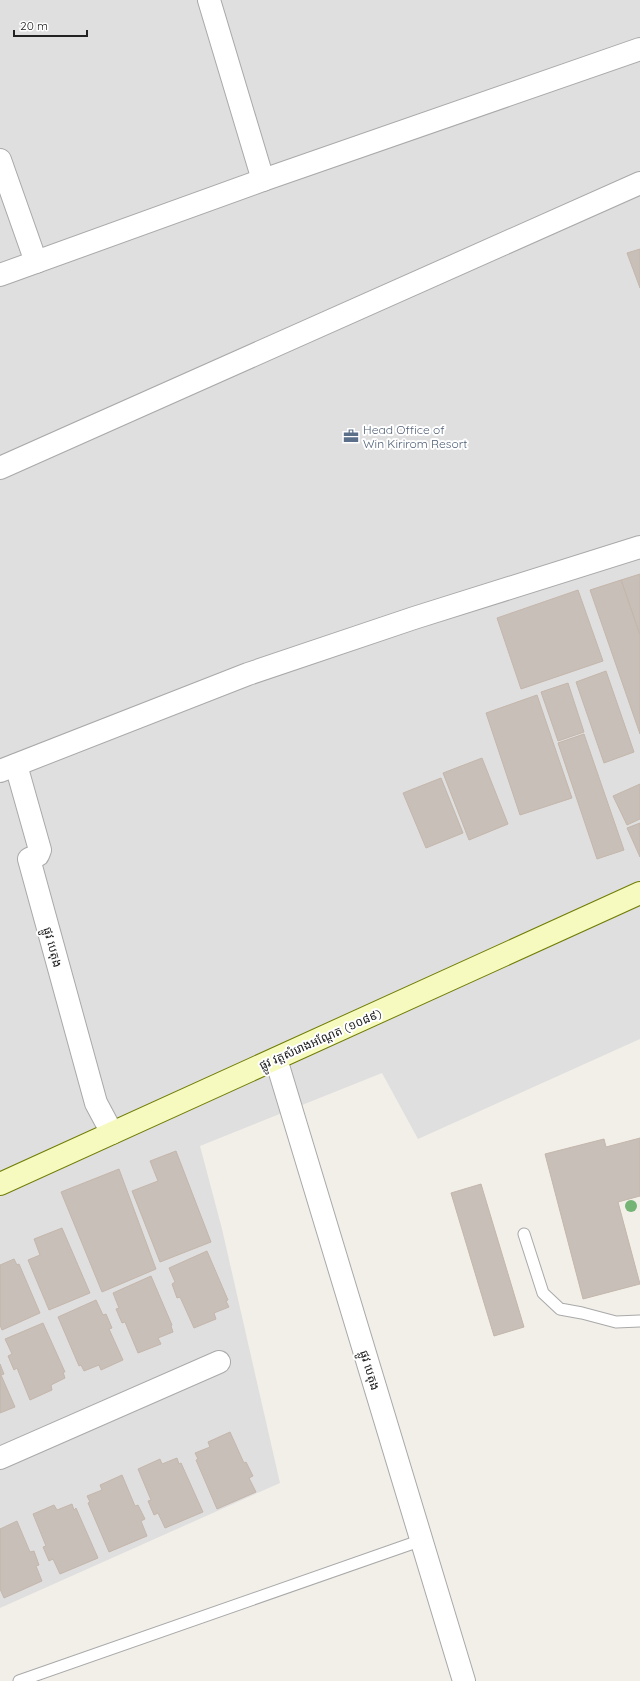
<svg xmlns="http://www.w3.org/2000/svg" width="640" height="1681" font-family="Quicksand,'Noto Sans Khmer',sans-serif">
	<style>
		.residential { fill: #e0dfdf }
		.building { fill: #c7bfb8; stroke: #c4b6ab }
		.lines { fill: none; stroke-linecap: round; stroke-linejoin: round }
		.lane-casing { stroke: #a9a9a9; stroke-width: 13 }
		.street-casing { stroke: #a9a9a9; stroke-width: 24 }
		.secondary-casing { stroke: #707d05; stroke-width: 24 }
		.lane { stroke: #fff; stroke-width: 11 }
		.street { stroke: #fff; stroke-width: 22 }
		.secondary { stroke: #f7fabf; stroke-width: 22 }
		.tree { fill: #74b475 }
		.labels { text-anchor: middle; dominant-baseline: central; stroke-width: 4; stroke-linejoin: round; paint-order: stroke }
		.service-label { font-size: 12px; fill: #4e5e75; stroke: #fff; text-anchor: start }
		.street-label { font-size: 12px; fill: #222; stroke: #fff }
	</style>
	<rect width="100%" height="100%" fill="#f2efe9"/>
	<path class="residential" d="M0,0H640V1039L418,1139L382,1073L200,1146L222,1229L280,1483L0,1608Z"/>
	<g class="building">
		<path d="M640,249V288L627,253Z"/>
		<path d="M640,574V635L621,580Z"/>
		<path d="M621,580L640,635V734L590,590Z"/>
		<path d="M578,590L603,661L521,689L497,618Z"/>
		<path d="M606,671L634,752L604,763L576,682Z"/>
		<path d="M568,683L584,732L558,741L541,692Z"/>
		<path d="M537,695L572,798L520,815L486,713Z"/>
		<path d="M584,734L624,850L597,859L558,743Z"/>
		<path d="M482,758L508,824L469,840L443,773Z"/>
		<path d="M441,778L463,833L426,848L403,793Z"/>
		<path d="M640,784V819L627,825L613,796Z"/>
		<path d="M640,823V857L627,828Z"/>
		<path d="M640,1138V1196L618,1202L640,1284L583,1299L545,1154L604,1139L606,1147Z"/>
		<path d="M176,1151L211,1242L160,1262L132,1191L158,1181L150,1161Z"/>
		<path d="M119,1169L156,1269L102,1292L61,1192Z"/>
		<path d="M481,1184L524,1327L494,1336L451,1193Z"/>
		<path d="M62,1228L90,1293L49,1310L28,1260L40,1255L34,1239Z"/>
		<path d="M207,1251L228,1300L226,1301L229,1307L214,1313L216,1319L194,1328L180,1297L177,1298L172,1284L175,1282L169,1268Z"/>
		<path d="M14,1259L17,1265L19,1264L40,1313L2,1330L0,1325V1265Z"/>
		<path d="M151,1276L172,1325L171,1326L173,1332L158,1338L161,1344L138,1353L125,1322L122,1323L116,1309L119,1308L113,1293Z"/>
		<path d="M96,1300L103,1315L106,1314L112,1328L109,1329L123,1360L101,1370L99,1365L84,1371L81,1365L79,1366L58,1317Z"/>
		<path d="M43,1323L65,1372H63L65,1378L51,1385L52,1390L30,1400L17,1368L14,1370L8,1356L12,1354L5,1339Z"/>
		<path d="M0,1364L4,1374L1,1375L15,1407L0,1413Z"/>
		<path d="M230,1432L244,1463L246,1462L253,1476L249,1478L256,1492L217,1509L196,1460L198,1459L195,1453L210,1447L208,1442Z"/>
		<path d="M177,1458L179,1464L181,1463L203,1512L165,1528L158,1513L154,1515L148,1501L151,1500L138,1469L160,1459L162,1464Z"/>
		<path d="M122,1475L135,1506L138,1505L145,1519L141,1521L147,1536L109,1552L88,1503L90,1502L87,1496L102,1490L100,1485Z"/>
		<path d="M72,1504L74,1510L76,1508L98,1558L60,1574L53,1559L49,1561L43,1547L46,1546L33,1514L54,1505L57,1510Z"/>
		<path d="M17,1521L30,1552L34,1551L39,1565L36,1566L42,1581L4,1598L0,1589V1529Z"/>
	</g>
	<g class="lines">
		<g class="lane-casing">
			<g id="lane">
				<path d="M524,1234L543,1293L560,1309L582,1313L616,1322L640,1321"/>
				<path d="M19,1681L422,1540"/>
			</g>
		</g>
		<g class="street-casing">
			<g id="street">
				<path d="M209,0L263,180"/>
				<path d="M0,160L36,262"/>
				<path d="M0,275L263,180L640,49"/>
				<path d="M0,468L640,183"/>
				<path d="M16,765L40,850L38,855L29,859L96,1103L112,1133"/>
				<path d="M0,771L248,674L414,618L640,547"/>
				<path d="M276,1059L464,1681"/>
				<path d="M0,1458L219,1362"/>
			</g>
		</g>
		<g class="secondary-casing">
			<path id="secondary" d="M0,1184L640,893"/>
		</g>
		<use href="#lane" class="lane"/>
		<use href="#street" class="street"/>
		<use href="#secondary" class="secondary"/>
	</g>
	<circle class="tree" cx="631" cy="1206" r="6"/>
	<defs>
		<g id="office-bare" transform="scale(1.2)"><path d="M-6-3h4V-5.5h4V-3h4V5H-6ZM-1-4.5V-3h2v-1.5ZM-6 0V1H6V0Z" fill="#5c6f8a" stroke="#fff" stroke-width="2.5" paint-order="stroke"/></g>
	</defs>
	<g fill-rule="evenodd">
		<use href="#office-bare" x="351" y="436"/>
	</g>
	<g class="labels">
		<g class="service-label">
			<text x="363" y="429">Head Office of<tspan x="363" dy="14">Win Kirirom Resort</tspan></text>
		</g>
		<g class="street-label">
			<text transform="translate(53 947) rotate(75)">ផ្លូវ បេតុង</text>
			<text transform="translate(320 1039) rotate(-24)">ផ្លូវ វត្តសំរោងអណ្ដែត (១០៨៩)</text>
			<text transform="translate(370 1370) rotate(73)">ផ្លូវ បេតុង</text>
		</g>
	</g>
	<path d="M14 30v6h73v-6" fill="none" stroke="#222222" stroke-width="2"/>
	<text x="20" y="30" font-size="12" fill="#222222" stroke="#ffffff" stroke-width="3" paint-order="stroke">20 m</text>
</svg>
